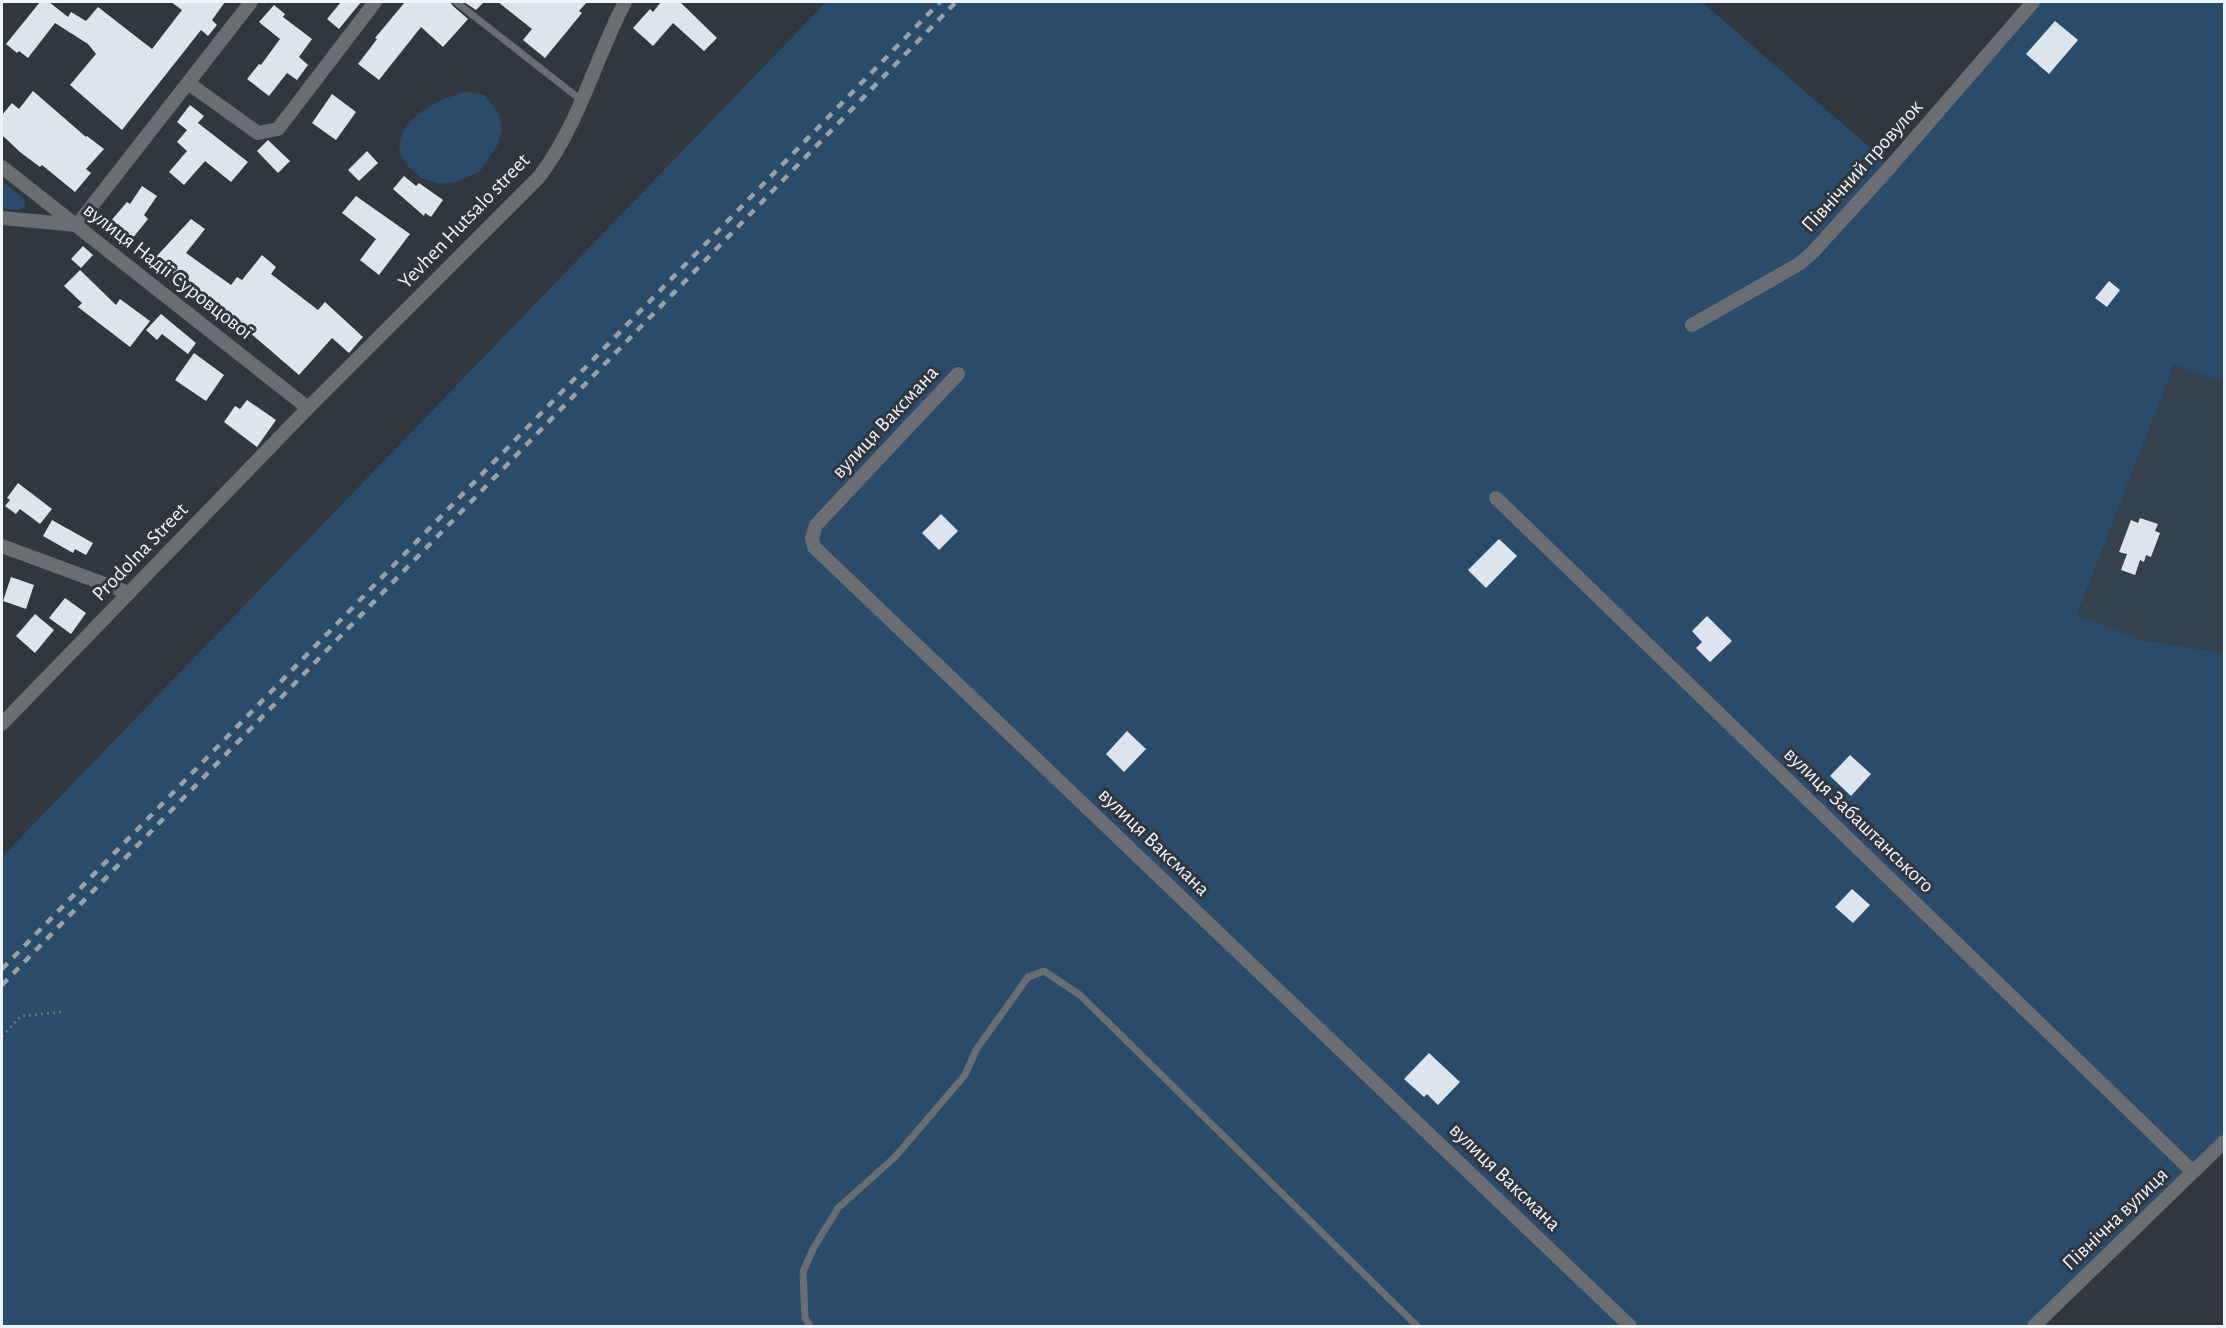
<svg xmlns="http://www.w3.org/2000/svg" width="2226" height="1328" font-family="'Alegreya Sans',sans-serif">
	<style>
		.built { fill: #35414d }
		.green { fill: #2a4b6a }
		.building { fill: #dce5ee }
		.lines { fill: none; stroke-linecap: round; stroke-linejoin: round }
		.path { stroke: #777d84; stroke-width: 3; stroke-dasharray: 1.5 4.5; stroke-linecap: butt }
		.lane { stroke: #6a6d71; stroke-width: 7 }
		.street { stroke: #6a6d71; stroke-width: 14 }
		.rail { stroke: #9ca1a8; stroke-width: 4.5; stroke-dasharray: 8 8; stroke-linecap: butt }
		.labels { text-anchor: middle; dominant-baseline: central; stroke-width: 6; stroke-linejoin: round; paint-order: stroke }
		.street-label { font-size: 21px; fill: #f0f5fa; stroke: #30373f }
	</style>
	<rect width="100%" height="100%" fill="#30373f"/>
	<path class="built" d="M2174,365L2224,382V653L2142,640L2077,616Z"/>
	<g class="green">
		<path d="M826,2H1702L1891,166L2033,2H2224V382L2174,365L2077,615L2142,640L2224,653V1142L2034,1326H2V857Z"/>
		<path d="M468,92L485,95L499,114L502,130L497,146L480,171L459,181L441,184L423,179L414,172L406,164L399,151C400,145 400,137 403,132C415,110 445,96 468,92Z"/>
		<path d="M2,181L25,200V207L17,210L2,208Z"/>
	</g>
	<g class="building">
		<path d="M40,2H49L68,17L71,12L86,21L98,7L152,49L182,10L171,2H225L212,20L217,25L208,36L201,30L122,130L70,85L96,54L88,44L55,23L28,58L19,51L17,53L6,44Z"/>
		<path d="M341,2H361L339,29L327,19Z"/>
		<path d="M405,2H450L453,6L468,19L443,47L421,27L379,80L358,64L377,39L375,38Z"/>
		<path d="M464,2H484L476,10Z"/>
		<path d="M498,2H587L579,11L582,13L545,58L523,40L532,29Z"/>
		<path d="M661,2H680L717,38L704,51L673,23L653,46L633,28L650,9L653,12Z"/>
		<path d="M274,5L285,14L283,17L312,39L299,57L308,65L297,80L287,73L269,96L247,79L259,64L261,65L280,39L259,22Z"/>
		<path d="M2055,21L2078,40L2049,74L2026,54Z"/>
		<path d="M33,91L86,137L87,136L104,149L86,169L91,173L75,192L42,165L40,167L20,152L2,135V115L12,103L19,109Z"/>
		<path d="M332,94L356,112L336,140L312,123Z"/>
		<path d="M190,105L204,116L198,123L248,162L231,182L205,161L184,185L169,172L187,151L177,142L187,130L177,122Z"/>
		<path d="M268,140L290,161L278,173L257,151Z"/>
		<path d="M367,151L378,163L359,181L348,170Z"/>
		<path d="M404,176L416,186L419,183L443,200L431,217L425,213L424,216L393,189Z"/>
		<path d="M142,186L157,196L144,215L148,219L132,239L110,222L127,202L130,204Z"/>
		<path d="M356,196L410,234L379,275L360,260L376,239L342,213Z"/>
		<path d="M191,219L205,229L186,253L231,285L237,277L242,280L262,255L276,267L271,274L318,310L325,302L363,337L349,353L332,338L299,375L235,320L234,322L214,308L216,307L181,281L156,257Z"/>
		<path d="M83,246L93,255L81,268L71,259Z"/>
		<path d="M80,270L116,305L120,299L150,321L130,347L78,307L82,303L64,286Z"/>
		<path d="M2109,281L2120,290L2107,307L2095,298Z"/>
		<path d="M161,314L196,343L188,354L162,334L157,340L146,330Z"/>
		<path d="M194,353L224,375L206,401L175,380Z"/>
		<path d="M247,400L276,420L257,447L224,422L235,406L240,409Z"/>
		<path d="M18,483L52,509L40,524L20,509L16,514L5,506L10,500L7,498Z"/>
		<path d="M941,514L958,531L939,550L922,533Z"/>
		<path d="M2140,518L2158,524L2155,531L2160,533L2151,557L2146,555L2144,562L2140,560L2135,575L2121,570L2127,554L2119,552L2131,520L2138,523Z"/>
		<path d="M52,520L93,543L86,555L75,549L73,553L43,536Z"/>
		<path d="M1499,539L1517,556L1486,588L1468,570Z"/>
		<path d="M11,577L34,585L26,609L3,601Z"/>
		<path d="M65,598L86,613L71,634L49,618Z"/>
		<path d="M35,614L54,630L35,653L16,636Z"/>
		<path d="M1707,616L1732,641L1710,662L1696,648L1702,642L1692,631Z"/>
		<path d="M1127,731L1146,749L1124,772L1106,754Z"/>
		<path d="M1850,755L1871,774L1851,796L1830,776Z"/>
		<path d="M1852,889L1870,905L1853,923L1835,907Z"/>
		<path d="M1429,1053L1460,1082L1438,1105L1427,1094L1424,1097L1404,1079Z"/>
	</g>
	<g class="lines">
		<path class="path" d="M2,1036L21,1016L62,1012"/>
		<g class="lane">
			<path d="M456,2L581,100"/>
			<path d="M810,1326L805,1318L803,1272L813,1249L838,1208L895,1157L965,1075L976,1050L1028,977L1044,971L1080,995L1417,1326"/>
		</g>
		<g class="street">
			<path d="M188,83L258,133L278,129L375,2"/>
			<path d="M2,167L308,408"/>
			<path d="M2,218L77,225L251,2"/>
			<path d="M1692,325L1799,264L1813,252L1891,166L2033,2"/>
			<path d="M958,374L816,525L812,538L814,547L1630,1326"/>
			<path d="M1496,498L2193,1172"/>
			<path d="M2,546L129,593"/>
			<path d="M2,724L308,408L539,177C579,125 595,59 625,2"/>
			<path d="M2034,1326L2224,1142"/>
		</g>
		<g class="rail">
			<path d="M2,969L940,2"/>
			<path d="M2,985L956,2"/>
		</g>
	</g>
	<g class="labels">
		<g class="street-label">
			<text transform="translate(1862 166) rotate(-48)">Північний провулок</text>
			<text transform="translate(464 221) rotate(-46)">Yevhen Hutsalo street</text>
			<text transform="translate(168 271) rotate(38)">вулиця Надії Суровцової</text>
			<text transform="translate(885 422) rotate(-47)">вулиця Ваксмана</text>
			<text transform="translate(140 552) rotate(-46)">Prodolna Street</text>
			<text transform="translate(1859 820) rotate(44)">вулиця Забаштанського</text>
			<text transform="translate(1154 842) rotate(44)">вулиця Ваксмана</text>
			<text transform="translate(1505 1177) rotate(44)">вулиця Ваксмана</text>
			<text transform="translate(2115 1219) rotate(-44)">Північна вулиця</text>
		</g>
	</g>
	<rect width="2226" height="1328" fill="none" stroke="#f0f5fa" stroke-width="6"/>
</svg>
